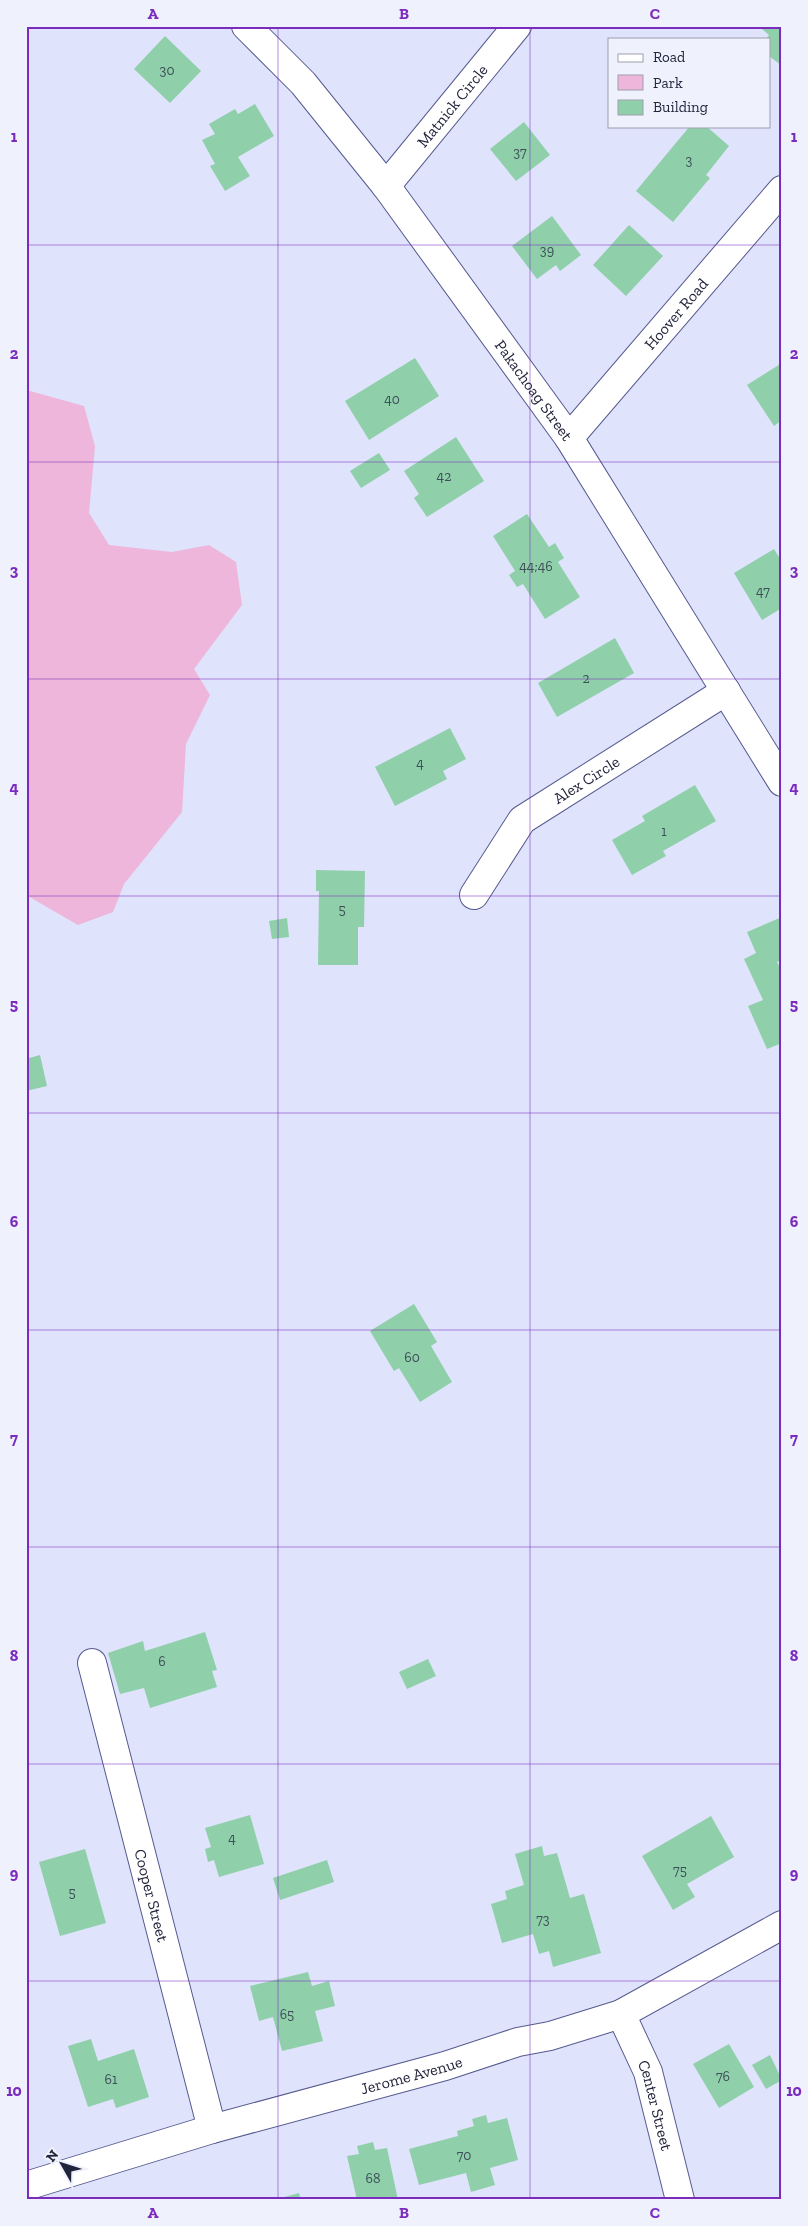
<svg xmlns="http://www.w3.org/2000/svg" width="808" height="2226" font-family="'Zilla Slab',serif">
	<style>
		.green { fill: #eeb6db }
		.building { fill: #8fd0ab }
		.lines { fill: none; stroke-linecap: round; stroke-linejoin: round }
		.minor-casing { stroke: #565a8f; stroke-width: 30 }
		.minor { stroke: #fff; stroke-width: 28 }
		.grid { fill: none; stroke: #7b2cbf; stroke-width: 1; stroke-opacity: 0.55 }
		.labels { text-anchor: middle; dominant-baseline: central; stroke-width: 4; stroke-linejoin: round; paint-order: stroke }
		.number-label { font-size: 14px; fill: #3d4f57 }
		.street-label { font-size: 16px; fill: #22243b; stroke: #eff1fd }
		.neatline { fill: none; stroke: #7b2cbf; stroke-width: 2 }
		.grid-label { font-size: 16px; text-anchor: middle; font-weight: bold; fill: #7b2cbf }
	</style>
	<rect width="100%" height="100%" fill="#dfe3fb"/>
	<path class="green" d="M30,391L84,406L95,446L89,513L109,545L172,552L209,545L236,562L242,605L194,669L210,695L186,744L182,812L124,884L113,912L78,925L26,895V392Z"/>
	<g class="building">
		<path d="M764,26H782L781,65L769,56V39H766L769,35L762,29Z"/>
		<path d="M165,36L201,71L170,103L134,69Z"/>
		<path d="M255,104L274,136L238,157L250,176L225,191L210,166L215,164L202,140L215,134L209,124L235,109L238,114Z"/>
		<path d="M524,122L550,155L516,181L490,149Z"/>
		<path d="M690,126H706L729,146L706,175L710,178L673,222L636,191Z"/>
		<path d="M552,216L581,255L560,271L556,265L537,279L512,246Z"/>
		<path d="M629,225L663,256L626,296L593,265Z"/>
		<path d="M415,358L439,396L369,440L345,401Z"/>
		<path d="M782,363V420L774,426L747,385Z"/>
		<path d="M456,437L484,481L427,517L414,498L419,494L404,471Z"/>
		<path d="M379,453L390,470L361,488L350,471Z"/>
		<path d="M527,514L549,547L555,543L564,558L558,562L580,597L545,619L523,584L517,587L509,575L515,571L493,536Z"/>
		<path d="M774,549L782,562V608L762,620L734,573Z"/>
		<path d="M615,638L634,673L557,717L538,683Z"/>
		<path d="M450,728L466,759L443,771L447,779L395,806L375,767Z"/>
		<path d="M695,785L716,821L663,851L666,856L632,875L612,840L645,821L642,816Z"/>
		<path d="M316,870L365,871L364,927H358V965H318L319,891H316Z"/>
		<path d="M782,917V960L777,962L782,971V1043L767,1049L748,1006L763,1000L744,959L756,953L747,932Z"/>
		<path d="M287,918L289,937L272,939L269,921Z"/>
		<path d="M40,1055L47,1086L26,1091V1059Z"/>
		<path d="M414,1304L437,1342L431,1346L452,1382L420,1402L399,1368L394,1371L370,1331Z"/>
		<path d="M205,1632L217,1670L212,1671L217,1687L150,1708L144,1688L120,1694L108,1653L143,1641L145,1651Z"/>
		<path d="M428,1659L436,1676L407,1689L399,1672Z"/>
		<path d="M250,1815L264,1864L219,1877L214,1860L208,1862L205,1849L211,1847L205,1828Z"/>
		<path d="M711,1816L734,1857L687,1884L695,1897L673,1910L642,1856Z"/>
		<path d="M542,1846L544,1856L557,1853L570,1898L584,1894L601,1953L553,1967L549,1951L539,1954L533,1934L502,1943L491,1904L507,1899L505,1891L524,1885L515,1854Z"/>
		<path d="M85,1849L106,1923L60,1936L39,1862Z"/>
		<path d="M327,1860L334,1882L280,1900L273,1878Z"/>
		<path d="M308,1972L312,1986L329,1981L335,2006L315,2011L323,2041L282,2051L273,2017L259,2021L250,1986Z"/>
		<path d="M91,2039L98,2061L134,2049L149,2097L116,2108L113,2099L88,2107L68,2046Z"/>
		<path d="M729,2044L754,2087L719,2108L693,2064Z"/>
		<path d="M770,2055L782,2080L766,2089L752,2065Z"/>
		<path d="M486,2115L488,2123L507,2118L518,2160L490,2168L495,2185L471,2192L466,2173L419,2185L409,2149L458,2136L457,2131L474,2126L472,2119Z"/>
		<path d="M373,2142L375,2150L387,2148L398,2200H357L347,2156L359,2154L357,2146Z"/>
		<path d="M299,2193L301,2200H277V2199Z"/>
	</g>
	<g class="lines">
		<g class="minor-casing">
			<g id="minor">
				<path id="s1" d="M246,26L303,83L386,186L569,438L782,782"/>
				<path id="s2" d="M386,186L517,26"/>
				<path id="s3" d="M569,438L782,190"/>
				<path id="s4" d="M474,895L522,820L726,691"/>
				<path id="s5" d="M92,1663L212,2129"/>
				<path id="s6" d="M621,2014L648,2072L680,2200"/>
				<path id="s7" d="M26,2186L212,2129L445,2066L518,2042L550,2036L621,2014L782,1925"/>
			</g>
		</g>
		<use href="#minor" class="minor"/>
	</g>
	<path class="grid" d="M278,26V2200M530,26V2200M26,245H782M26,462H782M26,679H782M26,896H782M26,1113H782M26,1330H782M26,1547H782M26,1764H782M26,1981H782"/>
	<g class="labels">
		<g class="number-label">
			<text x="167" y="70">30</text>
			<text x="520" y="152">37</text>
			<text x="689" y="160">3</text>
			<text x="547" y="250">39</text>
			<text x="392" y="399">40</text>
			<text x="444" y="476">42</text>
			<text x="536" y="566">44;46</text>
			<text x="763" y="591">47</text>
			<text x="586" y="678">2</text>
			<text x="420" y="763">4</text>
			<text x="664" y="831">1</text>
			<text x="342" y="909">5</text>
			<text x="412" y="1357">60</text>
			<text x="162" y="1661">6</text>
			<text x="232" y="1838">4</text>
			<text x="680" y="1870">75</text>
			<text x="72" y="1892">5</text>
			<text x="543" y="1919">73</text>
			<text x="287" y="2014">65</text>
			<text x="723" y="2076">76</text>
			<text x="111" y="2079">61</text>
			<text x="464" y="2155">70</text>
			<text x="373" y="2178">68</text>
		</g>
		<g class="street-label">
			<text stroke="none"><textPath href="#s2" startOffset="104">Matnick Circle</textPath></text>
			<text stroke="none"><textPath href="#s3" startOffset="164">Hoover Road</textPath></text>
			<text stroke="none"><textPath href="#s1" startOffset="465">Pakachoag Street</textPath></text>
			<text stroke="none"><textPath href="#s4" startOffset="165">Alex Circle</textPath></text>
			<text stroke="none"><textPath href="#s5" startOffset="240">Cooper Street</textPath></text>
			<text stroke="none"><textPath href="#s7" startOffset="401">Jerome Avenue</textPath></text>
			<text stroke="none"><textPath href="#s6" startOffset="98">Center Street</textPath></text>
		</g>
	</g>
	<rect width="808" height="2226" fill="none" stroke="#eff1fd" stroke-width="55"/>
	<rect x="608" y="38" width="162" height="90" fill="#eff1fd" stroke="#9d9faf"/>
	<rect x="618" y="54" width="25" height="8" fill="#ffffff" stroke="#9d9faf"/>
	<text x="653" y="62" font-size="15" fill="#22243b">Road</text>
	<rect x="618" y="75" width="25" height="15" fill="#eeb6db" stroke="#9d9faf"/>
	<text x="653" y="88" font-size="15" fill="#22243b">Park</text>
	<rect x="618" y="100" width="25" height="15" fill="#8fd0ab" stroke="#9d9faf"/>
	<text x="653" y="112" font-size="15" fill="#22243b">Building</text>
	<g transform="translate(62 2164) rotate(309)" stroke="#eff1fd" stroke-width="4" paint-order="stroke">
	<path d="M0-4L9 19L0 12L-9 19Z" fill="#22243b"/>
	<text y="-8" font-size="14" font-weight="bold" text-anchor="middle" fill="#22243b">N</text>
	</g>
	<rect x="28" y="28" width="752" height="2170" class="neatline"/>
	<g class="grid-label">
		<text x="153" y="19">A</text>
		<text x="404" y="19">B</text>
		<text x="655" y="19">C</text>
		<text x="14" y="142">1</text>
		<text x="794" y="142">1</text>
		<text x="14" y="359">2</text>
		<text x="794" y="359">2</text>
		<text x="14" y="576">3</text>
		<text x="794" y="576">3</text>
		<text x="14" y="793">4</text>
		<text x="794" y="793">4</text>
		<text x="14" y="1010">5</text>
		<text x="794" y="1010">5</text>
		<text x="14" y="1227">6</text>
		<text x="794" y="1227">6</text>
		<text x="14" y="1444">7</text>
		<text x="794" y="1444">7</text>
		<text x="14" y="1661">8</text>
		<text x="794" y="1661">8</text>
		<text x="14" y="1879">9</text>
		<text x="794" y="1879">9</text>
		<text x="14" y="2096">10</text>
		<text x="794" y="2096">10</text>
		<text x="153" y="2218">A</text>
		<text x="404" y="2218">B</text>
		<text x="655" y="2218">C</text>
	</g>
</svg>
